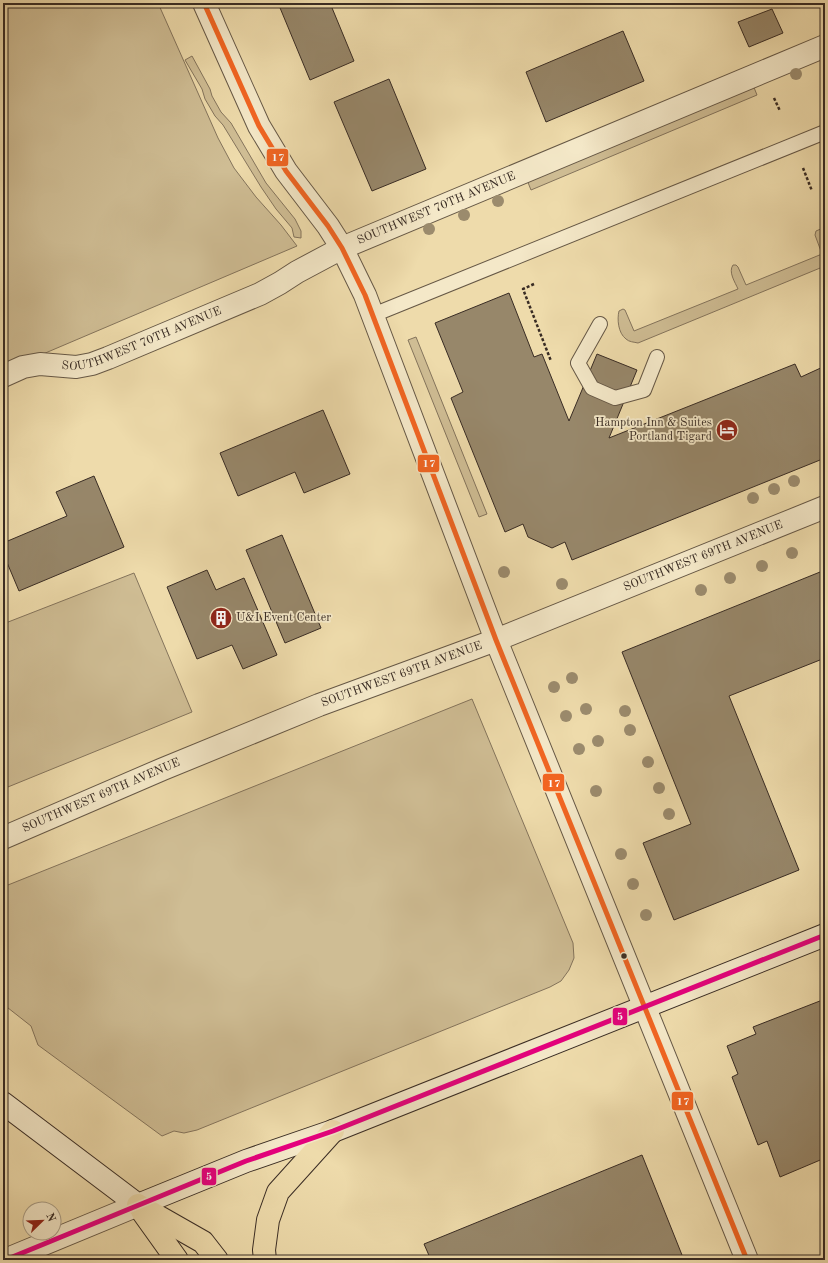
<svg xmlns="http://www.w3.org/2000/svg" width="828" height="1263" font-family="'Old Standard TT',serif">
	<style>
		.green { fill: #cfbd94; stroke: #84745c }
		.building { fill: #97876a; stroke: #392c24 }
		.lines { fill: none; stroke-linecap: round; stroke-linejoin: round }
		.service-casing { stroke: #665846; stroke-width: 16 }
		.minor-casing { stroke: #665846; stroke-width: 24 }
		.tertiary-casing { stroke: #665846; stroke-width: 24 }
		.secondary-casing { stroke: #392c24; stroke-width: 24 }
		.motorway-casing { stroke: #392c24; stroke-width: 24 }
		.path { stroke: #392c24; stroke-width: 2.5; stroke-dasharray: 3 2; stroke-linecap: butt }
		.service { stroke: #f4e8c8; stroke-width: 14 }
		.minor { stroke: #f4e8c8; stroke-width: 22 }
		.tertiary { stroke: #f4e8c8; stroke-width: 22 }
		.secondary { stroke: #f4e8c8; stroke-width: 22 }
		.motorway { stroke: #eedbab; stroke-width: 22 }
		.bus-1-casing { stroke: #f4e8c8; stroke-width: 8 }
		.bus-2-casing { stroke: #f4e8c8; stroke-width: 8 }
		.bus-1 { stroke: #f26522; stroke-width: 5 }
		.bus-2 { stroke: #e5007d; stroke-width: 5 }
		.tree { fill: #9b8b6d }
		.bus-dot { fill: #392c24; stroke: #f4e8c8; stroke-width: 1.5 }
		.labels { text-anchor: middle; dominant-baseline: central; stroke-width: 3.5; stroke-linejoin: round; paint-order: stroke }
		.street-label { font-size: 12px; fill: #392c24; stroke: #f4e8c8 }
		.poi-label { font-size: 12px; fill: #392c24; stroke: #f4e8c8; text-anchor: end }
		.line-badge { stroke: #f4e8c8; stroke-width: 1.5 }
		.badge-label { font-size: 11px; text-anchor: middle; font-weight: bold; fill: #fff }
	</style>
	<rect width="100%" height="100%" fill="#eedbab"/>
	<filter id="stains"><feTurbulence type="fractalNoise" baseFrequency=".005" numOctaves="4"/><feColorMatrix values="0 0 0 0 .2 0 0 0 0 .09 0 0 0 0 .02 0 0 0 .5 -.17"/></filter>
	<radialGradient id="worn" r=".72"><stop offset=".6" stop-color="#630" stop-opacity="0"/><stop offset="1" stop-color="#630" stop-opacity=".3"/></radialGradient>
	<g class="green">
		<path d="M3,3H158L218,138L234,168L256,197L281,225L297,246L3,371Z"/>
		<path d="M192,56L210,89L212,96L221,112L231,123L266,183L295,219L301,231V238L294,237L292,228L276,209L261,187L223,125L215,116L205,99L202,89L185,60Z"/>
		<path d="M753,85L757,95L531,190L527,180Z"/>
		<path d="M823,228L825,234V266L638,343C634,342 629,342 626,339C618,333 617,319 619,311L623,309L625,310L634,331L738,289C735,282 728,272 733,265H736L738,267L746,285L822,254L815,235L816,231Z"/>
		<path d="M416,337L487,514L479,517L408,340Z"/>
		<path d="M134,573L192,712L3,789V624Z"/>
		<path d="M472,699L573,943L574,958L569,970L561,981L550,987L197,1130L184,1133L174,1131L162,1136L38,1045L31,1026L3,1004V887Z"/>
	</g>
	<g class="building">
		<path d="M278,3H330L354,61L310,80Z"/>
		<path d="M772,9L783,33L749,47L738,22Z"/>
		<path d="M623,31L644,81L546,122L526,72Z"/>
		<path d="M389,79L426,169L372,191L334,102Z"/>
		<path d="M509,293L534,357L542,354L569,421L597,354L637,370L609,438L795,364L801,377L825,366V458L572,560L565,542L552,548L528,537L523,524L505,532L451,398L463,392L435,323Z"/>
		<path d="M323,410L350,474L304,493L295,472L238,496L220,453Z"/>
		<path d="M94,476L124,547L19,591L3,553V543L67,516L56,492Z"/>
		<path d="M282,535L321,628L285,643L246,550Z"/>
		<path d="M207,570L216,590L244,578L277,655L243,669L232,645L197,659L167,587Z"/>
		<path d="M825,570V658L729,696L799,870L674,920L643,843L691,824L622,652Z"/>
		<path d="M825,999V1158L780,1177L767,1141L758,1145L732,1077L738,1074L727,1046L756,1034L753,1027Z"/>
		<path d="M642,1155L684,1260H431L424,1244Z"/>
	</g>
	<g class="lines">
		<g class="service-casing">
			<g id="service">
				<path d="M373,315L825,132"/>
				<path d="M600,324L578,363L592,388L615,398L644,390L657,357"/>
			</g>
		</g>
		<g class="minor-casing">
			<g id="minor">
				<path d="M204,3L259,126L286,171L328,226L342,248L365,295L496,640L747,1260"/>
				<path id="s1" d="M3,376L23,367L40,364L76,367L92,364L108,358L260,294L280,283L297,272L342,248L825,46"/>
				<path id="s2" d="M3,838L163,769L319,705L496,640L825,507"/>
			</g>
		</g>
		<g class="tertiary-casing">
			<path id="tertiary" d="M5,1260L138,1205"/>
		</g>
		<g class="secondary-casing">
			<path id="secondary" d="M3,1103L138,1205L246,1161L333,1131L825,935"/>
		</g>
		<g class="motorway-casing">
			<g id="motorway">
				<path d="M138,1205L203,1242L217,1260"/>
				<path d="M142,1211L177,1260"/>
				<path d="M265,1260L264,1250L268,1220L278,1192L333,1131"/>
			</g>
		</g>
		<g class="path">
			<path d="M774,98L780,111"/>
			<path d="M803,168L812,191"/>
			<path d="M534,284L523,289L551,361"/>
		</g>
		<use href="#service" class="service"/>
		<use href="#minor" class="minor"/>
		<use href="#tertiary" class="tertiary"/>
		<use href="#secondary" class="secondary"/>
		<use href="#motorway" class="motorway"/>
		<g class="bus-1-casing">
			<path id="bus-1" d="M204,3L259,126L286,171L328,226L342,248L365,295L496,640L747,1260"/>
		</g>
		<g class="bus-2-casing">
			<path id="bus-2" d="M5,1260L246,1161L333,1131L825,935"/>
		</g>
		<use href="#bus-1" class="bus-1"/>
		<use href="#bus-2" class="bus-2"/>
	</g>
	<g class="tree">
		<circle cx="796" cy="74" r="6"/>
		<circle cx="498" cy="201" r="6"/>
		<circle cx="464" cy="215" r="6"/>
		<circle cx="429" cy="229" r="6"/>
		<circle cx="794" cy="481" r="6"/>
		<circle cx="774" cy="489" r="6"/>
		<circle cx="753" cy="498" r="6"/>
		<circle cx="792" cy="553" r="6"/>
		<circle cx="762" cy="566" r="6"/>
		<circle cx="504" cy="572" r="6"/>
		<circle cx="730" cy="578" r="6"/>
		<circle cx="562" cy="584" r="6"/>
		<circle cx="701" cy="590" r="6"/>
		<circle cx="572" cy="678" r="6"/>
		<circle cx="554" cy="687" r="6"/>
		<circle cx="586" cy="709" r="6"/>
		<circle cx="625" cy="711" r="6"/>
		<circle cx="566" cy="716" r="6"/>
		<circle cx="630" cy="730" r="6"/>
		<circle cx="598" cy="741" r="6"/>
		<circle cx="579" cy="749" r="6"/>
		<circle cx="648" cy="762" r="6"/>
		<circle cx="659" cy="788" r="6"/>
		<circle cx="596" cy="791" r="6"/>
		<circle cx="669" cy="814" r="6"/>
		<circle cx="621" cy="854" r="6"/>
		<circle cx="633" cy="884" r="6"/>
		<circle cx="646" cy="915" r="6"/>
	</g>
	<defs>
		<g id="hotel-disc" transform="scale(1.15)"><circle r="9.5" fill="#8f2418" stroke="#f4e8c8"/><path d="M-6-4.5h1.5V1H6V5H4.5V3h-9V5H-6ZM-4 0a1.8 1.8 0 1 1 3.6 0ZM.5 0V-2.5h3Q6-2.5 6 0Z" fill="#fff"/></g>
		<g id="building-disc" transform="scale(1.15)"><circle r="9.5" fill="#8f2418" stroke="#f4e8c8"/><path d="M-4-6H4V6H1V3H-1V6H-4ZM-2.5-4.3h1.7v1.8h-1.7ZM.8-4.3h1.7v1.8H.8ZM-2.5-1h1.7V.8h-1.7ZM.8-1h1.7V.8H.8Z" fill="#fff"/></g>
	</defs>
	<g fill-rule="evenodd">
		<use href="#hotel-disc" x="727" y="430"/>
		<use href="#building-disc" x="221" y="618"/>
	</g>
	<circle class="bus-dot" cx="624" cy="956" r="3.5"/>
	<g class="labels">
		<g class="street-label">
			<text stroke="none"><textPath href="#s1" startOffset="470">SOUTHWEST 70TH AVENUE</textPath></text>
			<text stroke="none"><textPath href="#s1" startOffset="146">SOUTHWEST 70TH AVENUE</textPath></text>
			<text stroke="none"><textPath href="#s2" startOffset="755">SOUTHWEST 69TH AVENUE</textPath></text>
			<text stroke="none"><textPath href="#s2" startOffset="431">SOUTHWEST 69TH AVENUE</textPath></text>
			<text stroke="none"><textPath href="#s2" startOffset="107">SOUTHWEST 69TH AVENUE</textPath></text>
		</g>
		<g class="poi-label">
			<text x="712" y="423">Hampton Inn &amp; Suites<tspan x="712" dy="14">Portland Tigard</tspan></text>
			<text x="236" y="618" text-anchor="start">U&amp;I Event Center</text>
		</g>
	</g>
	<g class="line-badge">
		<rect x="266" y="148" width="23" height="19" rx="4" fill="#f26522"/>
		<rect x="417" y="454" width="23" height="19" rx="4" fill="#f26522"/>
		<rect x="542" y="773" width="23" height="19" rx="4" fill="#f26522"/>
		<rect x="612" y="1007" width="16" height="19" rx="4" fill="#e5007d"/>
		<rect x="671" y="1091" width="23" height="20" rx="4" fill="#f26522"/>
		<rect x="201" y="1167" width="16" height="19" rx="4" fill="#e5007d"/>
	</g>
	<g class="badge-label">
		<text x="278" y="161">17</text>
		<text x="429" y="467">17</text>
		<text x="554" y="787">17</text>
		<text x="620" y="1020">5</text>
		<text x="683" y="1105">17</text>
		<text x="209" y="1180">5</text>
	</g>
	<rect width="828" height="1263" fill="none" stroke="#eedbab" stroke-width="16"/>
	<rect x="4" y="4" width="820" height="1255" fill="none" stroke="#392c24" stroke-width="2"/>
	<rect x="8" y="8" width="812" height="1247" fill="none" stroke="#392c24"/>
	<g transform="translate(42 1221) rotate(67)"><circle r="19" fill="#f4e8c8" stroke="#a99d86"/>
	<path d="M0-3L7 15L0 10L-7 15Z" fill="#8f2418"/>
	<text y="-6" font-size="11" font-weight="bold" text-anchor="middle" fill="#392c24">N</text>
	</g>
	<rect width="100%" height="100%" filter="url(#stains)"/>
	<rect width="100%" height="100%" fill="url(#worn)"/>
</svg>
